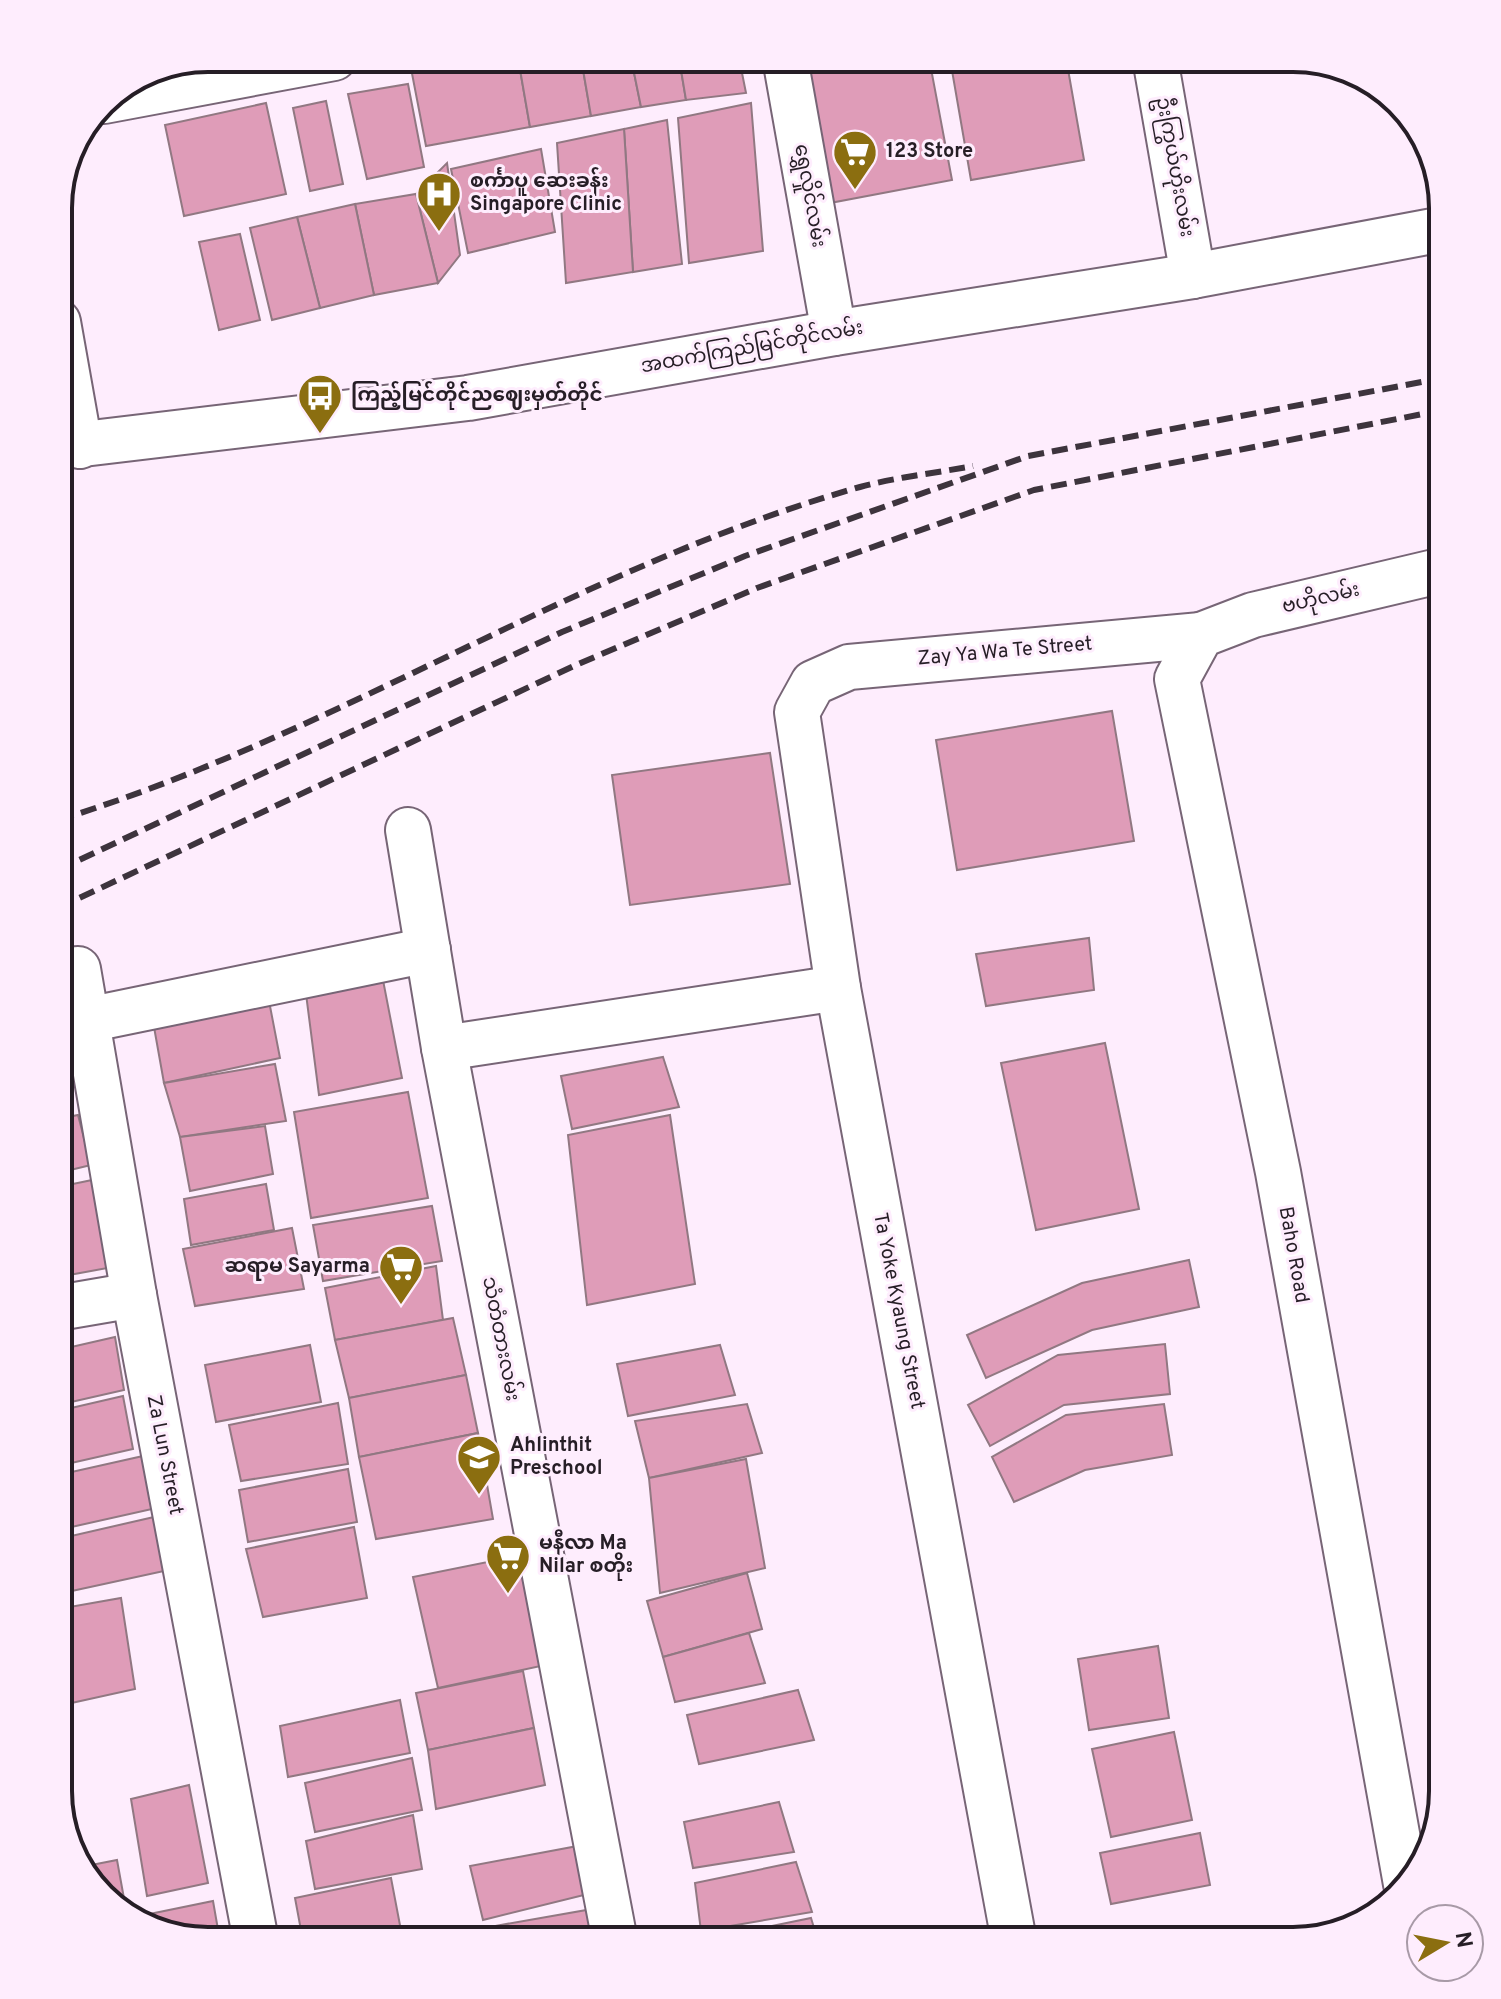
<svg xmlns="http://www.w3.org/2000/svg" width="1501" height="1999" font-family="Overpass,'Noto Sans Myanmar',sans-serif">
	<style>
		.building { fill: #df9cb8; stroke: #917882; stroke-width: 2 }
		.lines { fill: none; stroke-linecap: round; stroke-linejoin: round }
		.minor-casing { stroke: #776576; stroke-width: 48 }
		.major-casing { stroke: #776576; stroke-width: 48 }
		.minor { stroke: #fff; stroke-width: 44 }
		.major { stroke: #fff; stroke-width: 44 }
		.rail { stroke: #3d343d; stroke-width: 6; stroke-dasharray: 16 8; stroke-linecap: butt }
		.labels { text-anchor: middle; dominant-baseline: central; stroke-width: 6; stroke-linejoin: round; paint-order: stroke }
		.poi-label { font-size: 20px; font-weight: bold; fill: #261e26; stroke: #feedfd; text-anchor: start }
		.street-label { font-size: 20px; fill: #261e26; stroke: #feedfd }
		.rim { fill: none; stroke: #261e26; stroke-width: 4 }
	</style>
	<rect width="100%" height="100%" fill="#feedfd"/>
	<g class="building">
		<path d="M409,58H518L530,127L426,146Z"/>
		<path d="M518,58H581L591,116L530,127Z"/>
		<path d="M581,58H631L641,107L591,116Z"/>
		<path d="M631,58H679L686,100L641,107Z"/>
		<path d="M679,58H739L746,93L686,100Z"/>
		<path d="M839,58H929L952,180L830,203L804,65Z"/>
		<path d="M1066,58L1084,160L971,180L950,59Z"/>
		<path d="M408,84L424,167L367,179L348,94Z"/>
		<path d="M326,101L343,184L310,191L293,108Z"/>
		<path d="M266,103L286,194L184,216L165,125Z"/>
		<path d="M751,103L763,251L689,263L678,118Z"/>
		<path d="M667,120L682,264L633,272L624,129Z"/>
		<path d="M624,129L633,272L566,283L557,143Z"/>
		<path d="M541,149L555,232L468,253L451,169Z"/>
		<path d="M447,163L460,255L438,283L416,194Z"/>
		<path d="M416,194L438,283L374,295L355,204Z"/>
		<path d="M355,204L374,295L320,308L297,217Z"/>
		<path d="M297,217L320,308L272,320L250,228Z"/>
		<path d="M240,234L260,320L219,330L199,242Z"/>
		<path d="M1112,711L1134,841L957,870L936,740Z"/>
		<path d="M770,753L790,884L630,905L612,775Z"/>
		<path d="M1089,938L1094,990L986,1006L976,954Z"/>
		<path d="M382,975L402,1078L319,1095L305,986Z"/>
		<path d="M269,1001L280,1058L164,1083L154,1027Z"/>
		<path d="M1105,1043L1139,1209L1036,1230L1001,1063Z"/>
		<path d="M60,1054L72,1099L58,1102V1055Z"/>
		<path d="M663,1057L679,1107L572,1129L561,1076Z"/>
		<path d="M275,1064L286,1121L180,1137L164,1083Z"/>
		<path d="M408,1092L428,1198L311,1218L294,1112Z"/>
		<path d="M78,1115L91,1165L58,1173V1119Z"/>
		<path d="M670,1115L695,1284L587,1305L568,1135Z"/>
		<path d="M265,1126L273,1174L190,1191L180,1137Z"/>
		<path d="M97,1179L113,1267L58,1277V1187Z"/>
		<path d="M266,1184L274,1230L191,1245L184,1199Z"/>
		<path d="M432,1206L442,1261L323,1281L313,1225Z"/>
		<path d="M292,1228L304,1289L195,1306L183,1249Z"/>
		<path d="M1189,1260L1199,1307L1092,1330L986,1378L967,1335L1082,1283Z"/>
		<path d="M436,1266L443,1320L335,1340L325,1288Z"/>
		<path d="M453,1318L466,1375L349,1398L335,1340Z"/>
		<path d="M115,1337L124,1390L58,1405V1350Z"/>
		<path d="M1165,1344L1170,1394L1064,1405L990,1446L968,1405L1058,1355Z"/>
		<path d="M310,1345L321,1402L216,1422L205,1365Z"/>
		<path d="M720,1345L735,1395L628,1416L617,1364Z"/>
		<path d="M466,1375L478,1433L359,1457L349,1398Z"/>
		<path d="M123,1396L133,1449L58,1466V1411Z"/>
		<path d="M338,1403L348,1464L241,1481L229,1425Z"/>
		<path d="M747,1404L762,1453L649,1478L635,1421Z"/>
		<path d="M1164,1404L1172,1455L1085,1470L1014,1502L992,1457L1066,1415Z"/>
		<path d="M478,1433L493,1519L376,1539L359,1457Z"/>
		<path d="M143,1456L152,1509L58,1530V1475Z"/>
		<path d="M746,1459L765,1568L660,1593L649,1478Z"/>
		<path d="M348,1469L357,1522L248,1542L239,1490Z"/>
		<path d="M154,1517L164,1571L58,1594V1539Z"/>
		<path d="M354,1527L367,1598L263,1617L246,1549Z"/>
		<path d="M527,1554L550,1664L438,1688L413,1577Z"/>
		<path d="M747,1573L762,1629L663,1657L647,1601Z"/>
		<path d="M121,1598L135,1689L58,1706V1609Z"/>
		<path d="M749,1633L765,1683L675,1702L663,1657Z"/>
		<path d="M1158,1646L1169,1718L1089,1730L1078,1659Z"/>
		<path d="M523,1671L534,1728L428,1750L416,1693Z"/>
		<path d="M798,1690L814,1740L699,1764L687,1715Z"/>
		<path d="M400,1700L410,1753L288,1777L280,1726Z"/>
		<path d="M534,1728L545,1785L436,1809L428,1750Z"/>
		<path d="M1174,1732L1192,1820L1111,1837L1092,1749Z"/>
		<path d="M412,1758L422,1810L315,1832L305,1783Z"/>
		<path d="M189,1785L208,1883L147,1896L131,1799Z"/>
		<path d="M779,1802L794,1852L693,1868L684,1822Z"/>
		<path d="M413,1815L422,1869L315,1889L306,1841Z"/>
		<path d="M1200,1833L1210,1885L1111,1904L1100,1853Z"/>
		<path d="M583,1845L592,1893L483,1920L470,1866Z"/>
		<path d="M117,1860L127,1915L83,1874L81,1867Z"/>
		<path d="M796,1862L812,1912L701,1931L695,1883Z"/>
		<path d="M391,1878L403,1941H303L295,1898Z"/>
		<path d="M213,1901L220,1941H207L130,1918Z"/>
		<path d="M598,1908L605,1941H497L495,1926Z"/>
		<path d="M811,1918L818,1941H710L709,1939Z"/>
	</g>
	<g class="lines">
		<g class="minor-casing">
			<g id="minor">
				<path d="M785,58L834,333"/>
				<path d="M1155,58L1193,276"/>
				<path d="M104,101L334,58"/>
				<path d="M408,830L444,1048L615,1941"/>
				<path d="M78,969L134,1295L256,1941"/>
				<path d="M87,1020L428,950"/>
				<path d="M444,1048L838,988"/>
				<path d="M58,1308L134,1295"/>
				<path d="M1014,1941L838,988L797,712L813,683L849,667L1201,635"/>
			</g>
		</g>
		<g class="major-casing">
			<g id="major">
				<path d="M58,322L80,446"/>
				<path d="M58,447L468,398L834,333L1193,276L1443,229"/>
				<path d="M1406,1884L1278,1172L1177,679L1201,635L1253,615L1443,570"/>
			</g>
		</g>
		<use href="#minor" class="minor"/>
		<use href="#major" class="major"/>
		<g class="rail">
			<path d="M58,820C336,735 580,566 860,487C897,477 936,473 973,466"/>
			<path d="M58,870L562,632L745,556L1028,456L1443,378"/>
			<path d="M58,908L576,665L757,588L1034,490L1443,410"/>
		</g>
	</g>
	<defs>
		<g id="supermarket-pin" transform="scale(2.3)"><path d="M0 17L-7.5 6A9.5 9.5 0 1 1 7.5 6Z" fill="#8b6e10" stroke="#feedfd"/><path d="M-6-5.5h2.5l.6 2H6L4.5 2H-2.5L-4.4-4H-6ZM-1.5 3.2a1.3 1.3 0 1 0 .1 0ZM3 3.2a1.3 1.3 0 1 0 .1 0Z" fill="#fff"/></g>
		<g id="hospital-pin" transform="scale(2.3)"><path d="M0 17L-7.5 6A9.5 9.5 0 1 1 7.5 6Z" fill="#8b6e10" stroke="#feedfd"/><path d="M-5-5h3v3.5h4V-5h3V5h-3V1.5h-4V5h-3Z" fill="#fff"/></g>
		<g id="bus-pin" transform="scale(2.3)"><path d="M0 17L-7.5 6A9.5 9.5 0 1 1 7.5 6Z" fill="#8b6e10" stroke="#feedfd"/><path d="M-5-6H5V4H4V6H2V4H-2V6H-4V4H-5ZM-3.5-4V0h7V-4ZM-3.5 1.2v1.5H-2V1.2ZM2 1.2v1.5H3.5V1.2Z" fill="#fff"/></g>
		<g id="school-pin" transform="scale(2.3)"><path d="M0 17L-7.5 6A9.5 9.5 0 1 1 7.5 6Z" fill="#8b6e10" stroke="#feedfd"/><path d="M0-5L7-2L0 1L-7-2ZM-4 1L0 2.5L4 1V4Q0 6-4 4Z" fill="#fff"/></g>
	</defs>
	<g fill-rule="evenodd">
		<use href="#supermarket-pin" x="855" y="152"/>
		<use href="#hospital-pin" x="439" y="194"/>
		<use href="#bus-pin" x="320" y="396"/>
		<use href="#supermarket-pin" x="401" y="1267"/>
		<use href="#school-pin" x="479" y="1457"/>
		<use href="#supermarket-pin" x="508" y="1556"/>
	</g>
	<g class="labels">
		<g class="poi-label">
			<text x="886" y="152">123 Store</text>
			<text x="470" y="182">စင်္ကာပူ ဆေးခန်း<tspan x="470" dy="23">Singapore Clinic</tspan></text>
			<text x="351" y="396">ကြည့်မြင်တိုင်ညဈေးမှတ်တိုင်</text>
			<text x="370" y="1267" text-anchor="end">ဆရာမ Sayarma</text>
			<text x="510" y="1446">Ahlinthit<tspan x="510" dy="23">Preschool</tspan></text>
			<text x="539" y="1544">မနီလာ Ma<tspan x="539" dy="23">Nilar စတိုး</tspan></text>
		</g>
		<g class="street-label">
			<text transform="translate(1174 167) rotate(80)">ဦးကြွယ်ဟိုးလမ်း</text>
			<text transform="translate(809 196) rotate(80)">ရွှေလှိုင်လမ်း</text>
			<text transform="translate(752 348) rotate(-10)">အထက်ကြည်မြင်တိုင်လမ်း</text>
			<text transform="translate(1321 599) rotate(-13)">ဗဟိုလမ်း</text>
			<text transform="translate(1005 652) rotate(-5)">Zay Ya Wa Te Street</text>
			<text transform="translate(1293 1255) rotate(80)">Baho Road</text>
			<text transform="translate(898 1311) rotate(79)">Ta Yoke Kyaung Street</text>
			<text transform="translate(500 1339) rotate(79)">သံတံတားလမ်း</text>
			<text transform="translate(164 1455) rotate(79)">Za Lun Street</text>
		</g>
	</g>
	<path d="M0 0H1501V1999H0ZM208 72H1293A136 136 0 0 1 1429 208V1791A136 136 0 0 1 1293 1927H208A136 136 0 0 1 72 1791V208A136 136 0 0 1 208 72Z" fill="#feedfd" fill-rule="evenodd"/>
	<path class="rim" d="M208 72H1293A136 136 0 0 1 1429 208V1791A136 136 0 0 1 1293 1927H208A136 136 0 0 1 72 1791V208A136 136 0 0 1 208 72Z"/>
	<g transform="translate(1445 1943) rotate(80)"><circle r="38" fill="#feedfd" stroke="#a89aa7" stroke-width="2"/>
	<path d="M0-6L14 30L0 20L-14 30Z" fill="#8b6e10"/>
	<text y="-12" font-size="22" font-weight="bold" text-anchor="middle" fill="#261e26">N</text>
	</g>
</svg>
